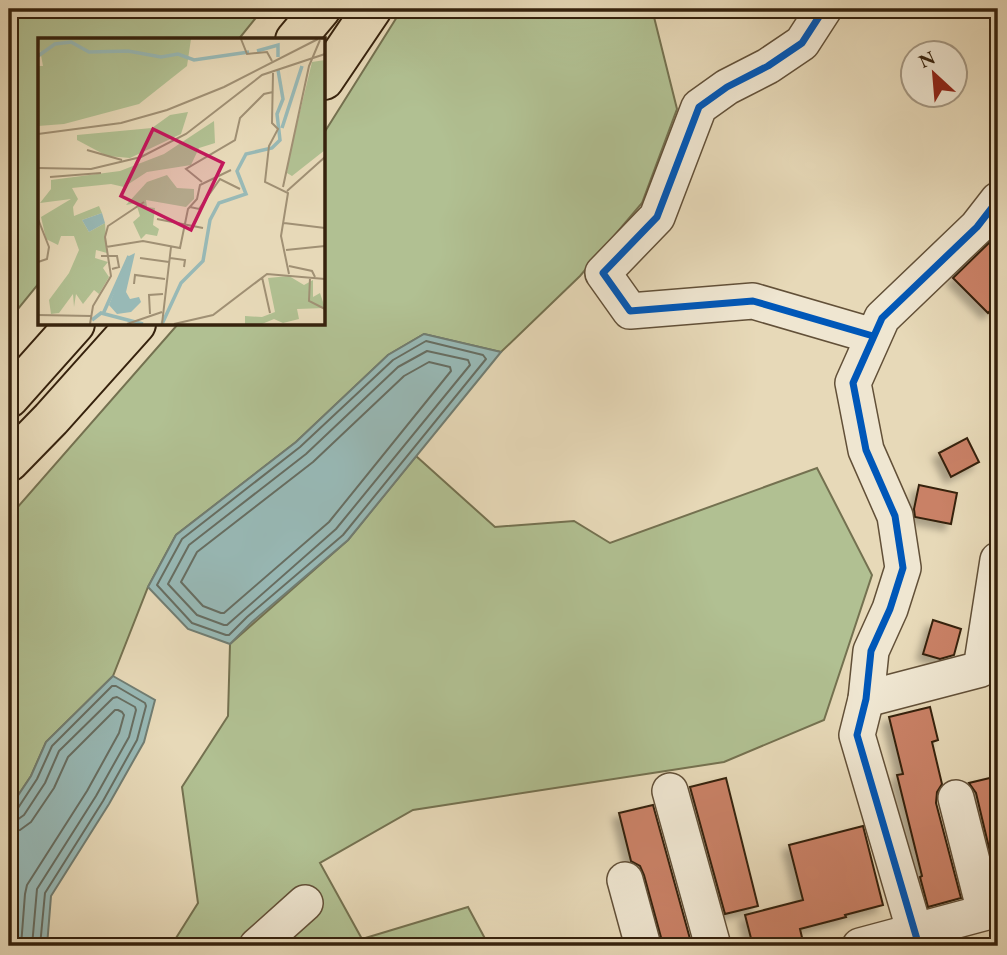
<svg xmlns="http://www.w3.org/2000/svg" width="1007" height="955" font-family="'EB Garamond',serif">
	<style>
		.green { fill: #b1c092; stroke: #747150; stroke-width: 2 }
		.water { fill: #98b9b6; stroke: #717d72; stroke-width: 2 }
		.lines { fill: none; stroke-linecap: round; stroke-linejoin: round }
		.shore { stroke: #676e62; stroke-width: 2 }
		.building { fill: #c98166; stroke: #36220d; stroke-width: 2; filter: url(#shadow) }
		.minor-casing { stroke: #625038; stroke-width: 38 }
		.highway-casing { stroke: #36220d; stroke-width: 42 }
		.minor { stroke: #efe6d1; stroke-width: 35 }
		.highway { stroke: #e7d9b8; stroke-width: 38 }
		.cycleway-casing { stroke: #efe6d1; stroke-width: 11 }
		.cycleway { stroke: #0057b8; stroke-width: 7 }
		.inset-river { fill: none; stroke: #98b9b6; stroke-width: 3.5 }
		.inset-road { fill: none; stroke: #a09074; stroke-width: 2 }
		.view { fill: #c2185b; fill-opacity: 0.15; stroke: #c2185b; stroke-width: 3.5 }
		.inset-edge { fill: none; stroke: #36220d; stroke-width: 3.5 }
	</style>
	<defs>
		<filter id="shadow"><feDropShadow dx="-6" dy="6" stdDeviation="3.5" flood-color="#0004"/></filter>
	</defs>
	<rect width="100%" height="100%" fill="#e7d9b8"/>
	<filter id="stains"><feTurbulence type="fractalNoise" baseFrequency=".00286" numOctaves="4"/><feColorMatrix values="0 0 0 0 .2 0 0 0 0 .09 0 0 0 0 .02 0 0 0 .5 -.17"/></filter>
	<radialGradient id="worn" r=".72"><stop offset=".6" stop-color="#630" stop-opacity="0"/><stop offset="1" stop-color="#630" stop-opacity=".3"/></radialGradient>
	<g class="green">
		<path d="M9,9H263L238,40H40V282L9,320Z"/>
		<path d="M402,9H652L677,109L642,203L580,276L501,352L424,334L388,355L296,442L176,535L148,587L113,676L46,742L31,776L9,809V517L178,324H324V133Z"/>
		<path d="M416,456L495,527L574,521L610,543L817,468L872,575L824,720L724,762L413,810L320,863L362,939L468,907L489,946H171L198,903L182,787L228,716L230,644L348,540Z"/>
	</g>
	<g class="water">
		<path d="M424,334L501,352L348,540L252,622L230,644L188,629L148,587L176,535L296,442L388,355Z"/>
		<path d="M113,676L155,700L144,742L109,804L51,896L47,946H9V809L31,776L46,742Z"/>
	</g>
	<g class="lines">
		<g class="shore">
			<path d="M426,341L483,355L486,359L343,535L247,617L229,635H226L192,623L157,585L182,539L300,447L393,360Z"/>
			<path d="M427,351L468,360L470,365L336,529L227,625H224L197,615L168,584L189,545L306,454L398,367Z"/>
			<path d="M429,362L450,367L451,371L329,522L224,613H221L203,606L181,582L197,552L313,462L404,376Z"/>
			<path d="M9,812H14L18,808L37,779L52,746L112,686H116L145,703L146,706L137,740L103,801L45,893L40,946"/>
			<path d="M9,821L17,820L24,815L45,783L59,751L113,698L117,697L135,707L136,710L129,737L96,796L37,889L32,946"/>
			<path d="M9,831L20,830L31,822L54,788L68,757L115,710H118L122,712L124,715L119,733L87,791L27,885L25,894L21,946"/>
		</g>
	</g>
	<g class="building">
		<path d="M995,237L998,241V303L988,313L953,278Z"/>
		<path d="M967,438L979,462L951,477L939,453Z"/>
		<path d="M919,485L957,493L951,524L915,517L914,509Z"/>
		<path d="M933,620L961,629L954,655L940,659L923,654Z"/>
		<path d="M930,707L938,740L932,742L942,784L937,792L936,803L961,898L928,907L920,877L922,876L897,775L903,774L889,717Z"/>
		<path d="M998,776V850L990,852L976,793L969,783Z"/>
		<path d="M726,778L758,906L725,914L690,787Z"/>
		<path d="M653,805L692,946H663L662,941L644,875L640,866L631,861L619,813Z"/>
		<path d="M863,826L883,905L845,915L846,917L800,929L804,946H753L745,915L803,900L789,845Z"/>
	</g>
	<g class="lines">
		<g class="minor-casing">
			<g id="minor">
				<path d="M824,9L802,43L768,66L727,87L699,107L657,217L603,273L630,311L753,301L873,336"/>
				<path d="M866,699L981,669L998,560"/>
				<path d="M670,791L713,946"/>
				<path d="M956,798L985,912"/>
				<path d="M625,880L643,946"/>
				<path d="M257,946L305,903"/>
				<path d="M860,946L998,909"/>
				<path d="M919,946L857,735L866,699L871,651L890,609L903,568L895,516L866,450L853,383L882,318L977,227L998,200"/>
			</g>
		</g>
		<g class="highway-casing">
			<g id="highway">
				<path d="M295,40L321,9"/>
				<path d="M324,80L372,9"/>
				<path d="M9,398L75,324"/>
				<path d="M9,462L51,419L136,324"/>
			</g>
		</g>
		<use href="#minor" class="minor"/>
		<use href="#highway" class="highway"/>
		<g class="cycleway-casing">
			<g id="cycleway">
				<path d="M824,9L802,43L768,66L727,87L699,107L657,217L603,273L630,311L753,301L873,336"/>
				<path d="M919,946L857,735L866,699L871,651L890,609L903,568L895,516L866,450L853,383L882,318L977,227L998,200"/>
			</g>
		</g>
		<use href="#cycleway" class="cycleway"/>
	</g>
	<g transform="translate(38 38)">
		<rect width="287" height="287" fill="#e7d9b8"/>
		<path d="M0,1H153L149,28L101,66L26,86L0,88V28H5ZM287,22V112L254,138L249,135L251,119L274,24ZM150,74L143,96L92,120L69,118L39,102V97L114,90L132,77ZM176,83L177,105L161,110L153,127L109,134L86,149L73,146L34,150L40,161L35,169L36,178L61,168L64,175L44,182L51,194L67,185L69,215L58,212L57,220L70,224L65,230L71,239L61,256L56,252L45,266L38,256L36,269L35,256L21,275L13,276L11,262L31,235L41,212L36,198H23L20,207L8,201L3,179L33,161L2,165L13,151V142L82,133L126,116ZM129,137L139,150L156,151V161L148,169L108,162L109,169L117,170L115,187L121,191L119,198L108,196L103,201L95,184L102,178L98,165L88,167L109,144ZM251,238L266,247L275,242V259L282,255L287,270L259,271L261,281L245,285L236,281L224,286H200H207V278L224,279L237,274L230,240Z" fill="#b1c092"/>
		<path d="M64,175L67,185L51,194L44,182ZM97,215L88,254L92,261L101,259L103,264L93,274L79,276L71,267L91,218Z" fill="#98b9b6"/>
		<path class="inset-river" d="M219,13L240,7V19M0,18L17,6L33,4L51,14L90,13L123,19L140,16L156,22L211,14M244,90L264,28M65,276L91,218M54,282L63,275L105,286M124,286L143,245L165,223L172,182L181,165L208,156L199,133L208,116L234,110L242,102L239,76L245,61L240,32"/>
		<path class="inset-road" d="M203,1L209,16L229,14L234,23M235,35L234,85L240,91L231,108L227,144L250,155L243,198L251,236M0,96L83,85L129,72L186,49L280,1M49,112L84,122M0,130L53,131L103,119L148,96L224,37L287,16M12,139L63,135M164,144L148,131L197,102L202,80L226,56L235,54M245,149L271,28L282,2M249,153L287,119M152,169L161,171L182,141L202,151M0,181L11,209L9,221L0,224M119,181L165,190M246,185L287,190M68,209L105,203L142,210L150,171L159,161L162,147L193,132M248,212L287,208M63,218H79L81,229L74,231M102,220L131,224M132,220L147,222L146,229M251,228L274,233L277,239M224,239L232,275M272,240L271,263L287,271M96,246L97,237L127,241M112,276L111,257L125,256M0,277L53,278M52,286L55,268L73,238L67,199L70,188L106,164M89,286L124,274M124,286L133,209M136,286L175,277L229,236L287,241"/>
		<path class="view" d="M115,91L185,125L153,192L83,158Z"/>
		<rect width="287" height="287" class="inset-edge"/>
	</g>
	<rect width="1007" height="955" fill="none" stroke="#e7d9b8" stroke-width="35"/>
	<rect x="10" y="10" width="986" height="934" fill="none" stroke="#36220d" stroke-width="3.5"/>
	<rect x="18" y="18" width="972" height="920" fill="none" stroke="#36220d" stroke-width="2"/>
	<g transform="translate(934 74) rotate(334)"><circle r="33" fill="#efe6d1" stroke="#a59883" stroke-width="2"/>
	<path d="M0-5L12 26L0 18L-12 26Z" fill="#8f2418"/>
	<text y="-10" font-size="19" font-weight="bold" text-anchor="middle" fill="#36220d">N</text>
	</g>
	<rect width="100%" height="100%" filter="url(#stains)"/>
	<rect width="100%" height="100%" fill="url(#worn)"/>
</svg>
